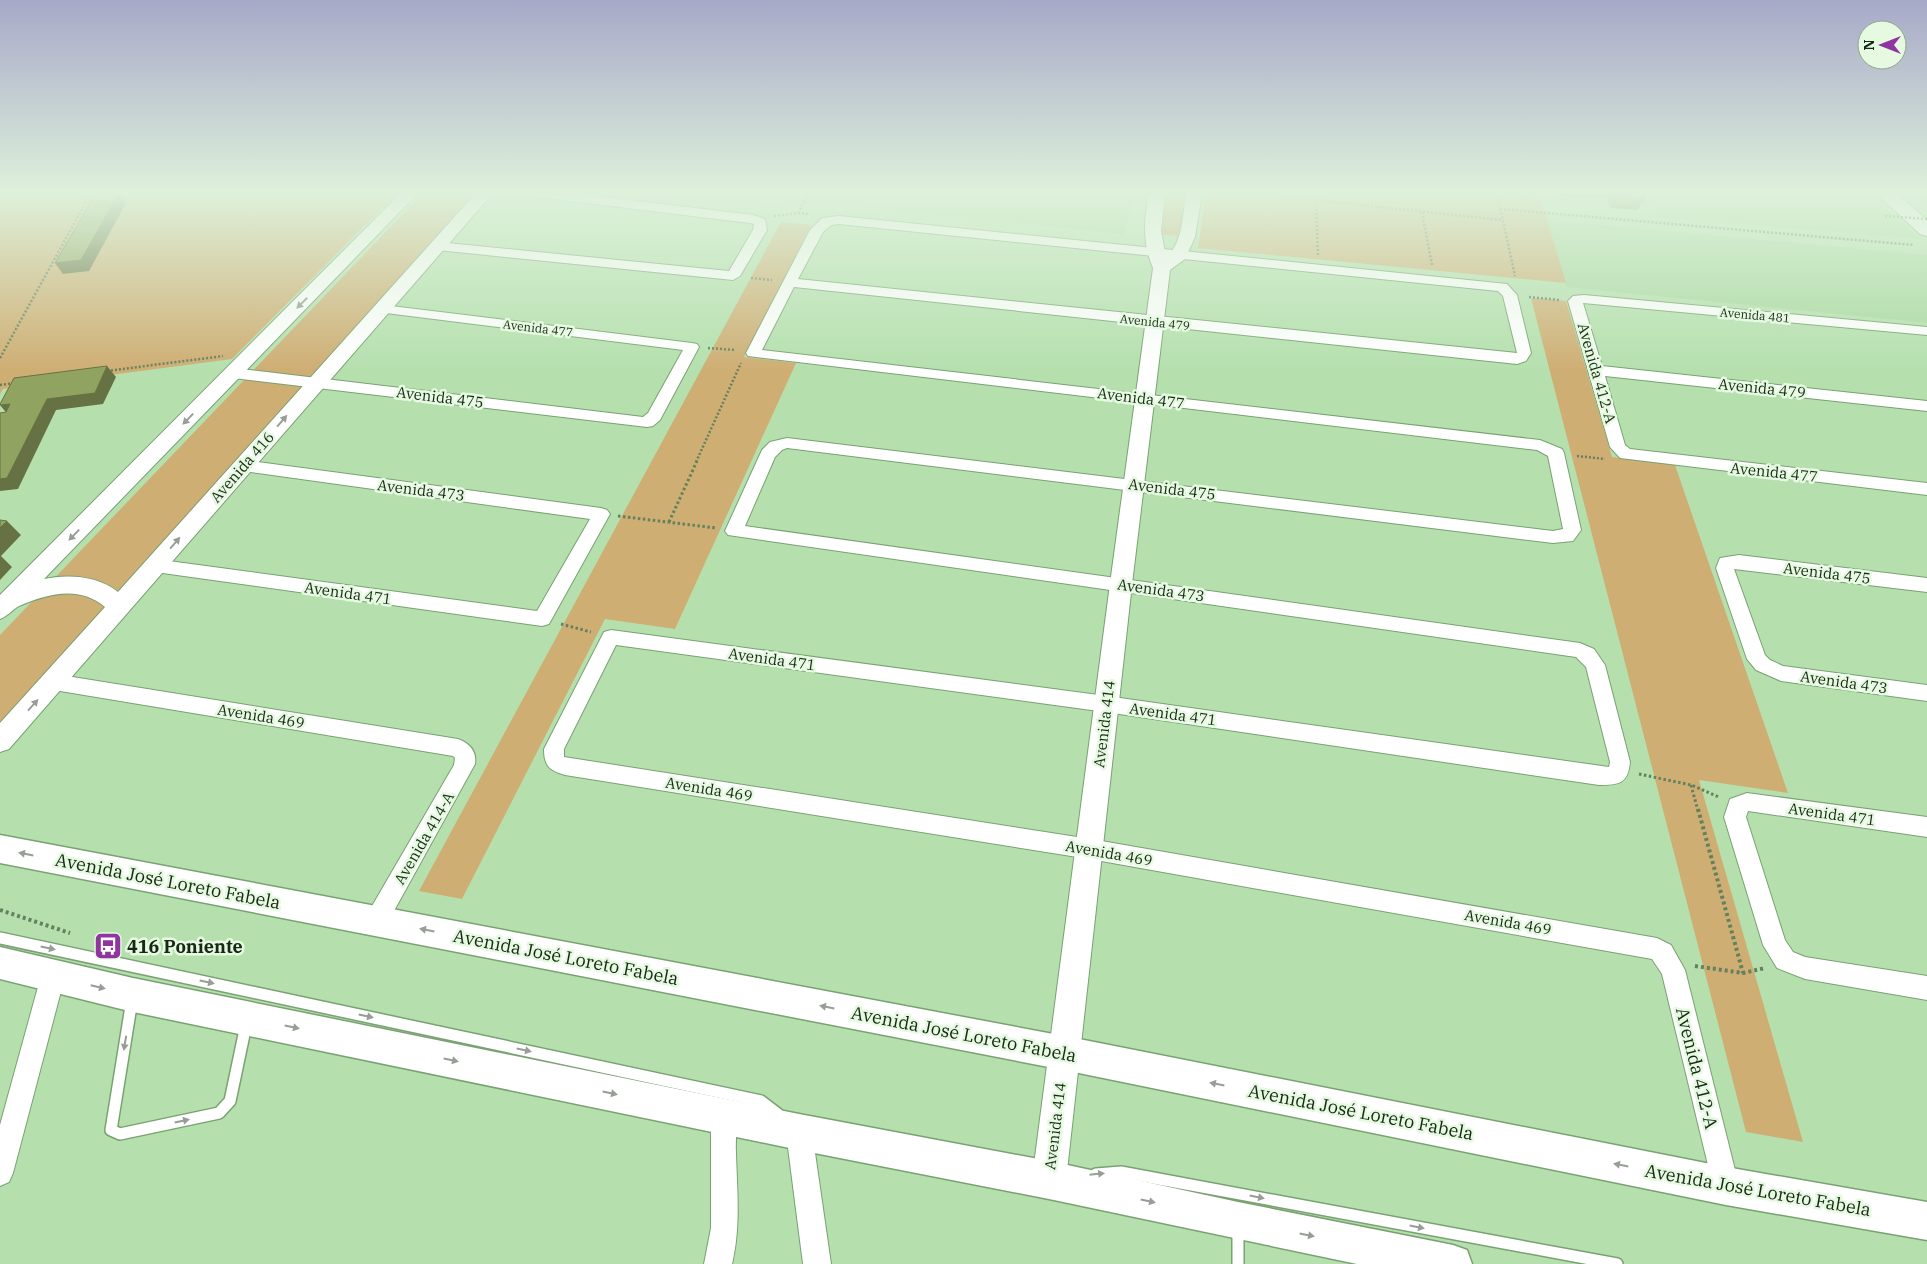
<svg xmlns="http://www.w3.org/2000/svg" width="1927" height="1264" font-family="'IBM Plex Serif',serif">
	<style>
		.built { fill: #a8d8a0 }
		.green { fill: #cfae74 }
		.lines { fill: none; stroke-linecap: round; stroke-linejoin: round }
		.service-casing { stroke: #79a172; stroke-width: 14 }
		.minor-casing { stroke: #79a172; stroke-width: 2 }
		.tertiary-casing { stroke: #79a172; stroke-width: 2 }
		.secondary-casing { stroke: #79a172; stroke-width: 3 }
		.primary-casing { stroke: #79a172; stroke-width: 2 }
		.path-far2 { stroke: #64815f; stroke-width: 2.5; stroke-dasharray: 2 2; stroke-linecap: butt }
		.path-far1 { stroke: #64815f; stroke-width: 3; stroke-dasharray: 2.5 2.5; stroke-linecap: butt }
		.path { stroke: #64815f; stroke-width: 4; stroke-dasharray: 3 3; stroke-linecap: butt }
		.service { stroke: #fff; stroke-width: 11 }
		.minor { fill: #fff; fill-rule: evenodd }
		.tertiary { fill: #fff; fill-rule: evenodd }
		.secondary { fill: #fff; fill-rule: evenodd }
		.primary { fill: #fff; fill-rule: evenodd }
		.path-bridge { stroke: #64815f; stroke-width: 2.5; stroke-dasharray: 2 2; stroke-linecap: butt }
		.wall { fill: #7d8c53 }
		.shaded-wall { fill: #667243 }
		.building { fill: #91a360; stroke: #667243 }
		.oneway { fill: #979e96 }
		.labels { text-anchor: middle; dominant-baseline: central; stroke-width: 5; stroke-linejoin: round; paint-order: stroke }
		.far-street-label { font-size: 12px; fill: #182815; stroke: #e5fae1 }
		.street-label { font-size: 15px; fill: #182815; stroke: #e5fae1 }
		.near-street-label { font-size: 18px; fill: #182815; stroke: #e5fae1 }
		.near-poi-label { font-size: 18px; font-weight: bold; fill: #182815; stroke: #e5fae1; text-anchor: start }
	</style>
	<rect width="100%" height="100%" fill="#b5e0ae"/>
	<g class="built">
		<path d="M624,193H795L786,210Z"/>
		<path d="M828,193H1134L1124,234L823,203Z"/>
		<path d="M1647,193H1868L1920,239L1658,217Z"/>
		<path d="M1547,220L1927,255V323L1567,287Z"/>
	</g>
	<g class="green">
		<path d="M0,193H397L232,359L3,389L0,394Z"/>
		<path d="M423,193H480L0,729V635Z"/>
		<path d="M1160,193H1190L1183,237L1151,233Z"/>
		<path d="M1206,193H1539L1566,283L1198,248Z"/>
		<path d="M781,222L811,225L744,357L796,363L675,629L605,619L462,899L419,891Z"/>
		<path d="M1531,298L1566,301L1612,457L1675,465L1788,793L1699,780L1803,1142L1746,1132Z"/>
	</g>
	<g class="lines">
		<g class="service-casing">
			<g id="service">
				<path d="M0,938L761,1101L778,1114"/>
				<path d="M132,1000L111,1130L120,1134L219,1113L230,1101L246,1025"/>
				<path d="M1096,1174L1121,1172L1617,1264"/>
				<path d="M1238,1227V1264"/>
			</g>
		</g>
		<g class="minor-casing">
			<g id="minor">
				<path d="M531,193H572L753,215L765,219L767,230L740,276L733,280L437,250L430,246L437,242L729,271L753,230L754,224L750,223L537,197Z"/>
				<path d="M839,216L1507,284L1517,295L1531,353L1526,361L1517,364L794,287L762,350L1540,440L1562,449L1564,453L1581,530L1573,541L1553,543L787,448L782,450L775,457L745,526L1580,643L1594,649L1605,665L1630,762C1628,784 1619,785 1599,785L1106,712L616,645L564,749V757L1090,839L1657,938L1671,945L1685,970L1739,1186L1735,1195L1726,1199L1717,1195L1713,1186L1662,974L1652,959L1090,859L565,775C549,770 544,766 544,749L604,632L611,630L1106,696L1609,767L1610,762L1586,667L1576,657L728,535L725,531L762,450L770,442L787,438L1553,531L1563,529L1548,456L1537,450L748,356L746,353L810,230L822,218ZM839,224L1498,291L1503,296L1517,353L798,279L823,232L831,225Z"/>
				<path d="M1584,295L1927,327V335L1583,303L1602,366L1927,401V411L1605,376L1625,445L1630,449L1927,483V495L1620,458L1610,447L1568,301L1573,296Z"/>
				<path d="M383,305L692,343L697,344L699,347L660,420L653,426L647,427L233,378L228,376L225,373L228,370L233,368L643,417L648,413L683,350L378,312L376,309L378,306Z"/>
				<path d="M242,460L601,508L607,510L610,514L549,624L542,626L148,571L145,566L148,561L154,559L537,611L590,519L236,470L234,466L236,462Z"/>
				<path d="M1739,555L1927,578V592L1734,569L1765,655L1770,660L1783,666L1927,685V701L1781,681L1756,670L1747,659L1716,568L1720,558Z"/>
				<path d="M54,674L458,739C469,743 477,751 475,764L384,929L376,932L368,929L365,921L368,913L454,765L455,758L453,756L54,690L47,688L44,682L47,676Z"/>
				<path d="M1747,793L1927,817V837L1748,811L1746,817L1785,940L1793,952L1805,957L1927,976V1000L1805,979L1777,968L1763,945L1724,817L1730,799Z"/>
				<path d="M53,964L61,968L65,976L13,1173L9,1182L0,1186V1125L41,976L45,968Z"/>
				<path d="M724,1103L733,1107C739,1121 735,1137 736,1153C737,1191 741,1226 732,1264H704L711,1228V1116L715,1107Z"/>
				<path d="M799,1119L808,1123L812,1132L831,1264H803L786,1132L790,1123Z"/>
			</g>
		</g>
		<g class="tertiary-casing">
			<g id="tertiary">
				<path d="M401,193H418L44,579C69,574 98,576 118,592L476,193H493L9,749L0,752V723L105,607C79,585 47,594 19,606C12,610 8,616 0,619V595Z"/>
				<path d="M1149,193H1165L1161,231L1166,257C1183,244 1183,213 1186,193H1202L1195,237L1185,259L1170,270L1132,584L1066,1180L1061,1192L1049,1197L1037,1192L1032,1180L1110,584L1153,268C1142,242 1144,220 1149,193Z"/>
			</g>
		</g>
		<g class="secondary-casing">
			<g id="secondary">
				<path d="M0,835L1064,1036L1726,1167L1927,1202V1240L1726,1205L1064,1070L0,863Z"/>
				<path d="M0,947L133,978L799,1114L1049,1161L1238,1202L1453,1245L1467,1250L1472,1264H1357L1049,1199L799,1150L133,1012L0,979Z"/>
			</g>
		</g>
		<g class="primary-casing">
			<path id="primary" d="M1876,193H1896L1927,220V236L1920,234Z"/>
		</g>
		<g class="path-far2">
			<path d="M1248,193L1502,220"/>
			<path d="M1497,193L1515,276"/>
			<path d="M1316,201L1318,255"/>
			<path d="M1500,209L1914,245"/>
			<path d="M1422,212L1432,265"/>
			<path d="M798,213L810,214"/>
			<path d="M774,216L798,213L809,193"/>
			<path d="M751,278L772,280"/>
			<path d="M1529,297L1560,300"/>
			<path d="M708,348L736,350"/>
			<path d="M0,358L91,193"/>
			<path d="M107,371L223,356"/>
			<path d="M0,385L14,383"/>
			<path d="M1577,456L1605,459"/>
			<path d="M696,462L741,363"/>
		</g>
		<g class="path-far1">
			<path d="M618,516L716,528"/>
			<path d="M669,522L697,461"/>
			<path d="M561,624L591,632"/>
			<path d="M1639,774L1691,785L1719,797"/>
			<path d="M1691,785L1698,811"/>
		</g>
		<g class="path">
			<path d="M1698,809L1743,973"/>
			<path d="M0,910L70,933"/>
			<path d="M1695,966L1743,973L1765,968"/>
		</g>
		<use href="#service" class="service"/>
		<use href="#minor" class="minor"/>
		<use href="#tertiary" class="tertiary"/>
		<use href="#secondary" class="secondary"/>
		<use href="#primary" class="primary"/>
		<path class="path-bridge" d="M1885,216L1927,219"/>
	</g>
	<path class="wall" d="M1557,193H1648L1644,202H1642L1638,210L1611,208L1607,199L1558,196Z"/>
	<g class="shaded-wall">
		<path d="M119,193H120L126,203L89,271L63,274L55,263Z"/>
		<path d="M107,366L116,377L103,404L56,410L18,489L0,491V479L47,399Z"/>
		<path d="M10,404L9,416L0,405Z"/>
		<path d="M7,521L21,535L1,556L12,567L0,580V528Z"/>
	</g>
	<g class="building">
		<path d="M107,193H119L81,260L55,263L95,195Z"/>
		<path d="M1615,193H1641L1643,199L1616,197Z"/>
		<path d="M107,366L95,393L47,399L7,478L0,479V413L6,412L10,404L0,405V404L14,378Z"/>
		<path d="M0,520L7,521L0,528Z"/>
	</g>
	<defs><path id="oneway-solid" d="M-6-.8H1V-3.2L6.5 0L1 3.2V.8H-6Z" transform="scale(1.25)"/></defs>
	<g class="oneway">
		<use href="#oneway-solid" transform="translate(302 303) rotate(135)"/>
		<use href="#oneway-solid" transform="translate(188 419) rotate(134)"/>
		<use href="#oneway-solid" transform="translate(282 421) rotate(-49)"/>
		<use href="#oneway-solid" transform="translate(74 535) rotate(134)"/>
		<use href="#oneway-solid" transform="translate(175 543) rotate(-49)"/>
		<use href="#oneway-solid" transform="translate(33 705) rotate(-48)"/>
		<use href="#oneway-solid" transform="translate(26 854) rotate(-169)"/>
		<use href="#oneway-solid" transform="translate(427 930) rotate(-169)"/>
		<use href="#oneway-solid" transform="translate(48 948) rotate(12)"/>
		<use href="#oneway-solid" transform="translate(207 982) rotate(12)"/>
		<use href="#oneway-solid" transform="translate(98 987) rotate(13)"/>
		<use href="#oneway-solid" transform="translate(827 1007) rotate(-169)"/>
		<use href="#oneway-solid" transform="translate(366 1016) rotate(12)"/>
		<use href="#oneway-solid" transform="translate(292 1027) rotate(12)"/>
		<use href="#oneway-solid" transform="translate(125 1043) rotate(99)"/>
		<use href="#oneway-solid" transform="translate(524 1050) rotate(12)"/>
		<use href="#oneway-solid" transform="translate(451 1060) rotate(12)"/>
		<use href="#oneway-solid" transform="translate(1217 1084) rotate(-169)"/>
		<use href="#oneway-solid" transform="translate(610 1093) rotate(12)"/>
		<use href="#oneway-solid" transform="translate(182 1121) rotate(-12)"/>
		<use href="#oneway-solid" transform="translate(1621 1165) rotate(-169)"/>
		<use href="#oneway-solid" transform="translate(1097 1174) rotate(-6)"/>
		<use href="#oneway-solid" transform="translate(1257 1197) rotate(11)"/>
		<use href="#oneway-solid" transform="translate(1148 1201) rotate(12)"/>
		<use href="#oneway-solid" transform="translate(1417 1227) rotate(11)"/>
		<use href="#oneway-solid" transform="translate(1307 1235) rotate(11)"/>
	</g>
	<linearGradient id="sky" x2="0" y2="1"><stop stop-color="#a7a9c8"/><stop offset="0.52" stop-color="#def1db"/><stop offset="1" stop-color="#def1db" stop-opacity="0"/></linearGradient>
	<rect width="1927" height="370" fill="url(#sky)"/>
	<defs>
		<g id="bus-square" transform="scale(1.4375)"><rect x="-9" y="-9" width="18" height="18" rx="4" fill="#9035a0" stroke="#e5fae1"/><path d="M-5-6H5V4H4V6H2V4H-2V6H-4V4H-5ZM-3.5-4V0h7V-4ZM-3.5 1.2v1.5H-2V1.2ZM2 1.2v1.5H3.5V1.2Z" fill="#fff"/></g>
	</defs>
	<g fill-rule="evenodd">
		<use href="#bus-square" x="108" y="946"/>
	</g>
	<g class="labels">
		<g class="far-street-label">
			<text transform="translate(1755 315) rotate(5)">Avenida 481</text>
			<text transform="translate(1155 322) rotate(6)">Avenida 479</text>
			<text transform="translate(538 328) rotate(7)">Avenida 477</text>
		</g>
		<g class="street-label">
			<text transform="translate(1597 373) rotate(74)">Avenida 412-A</text>
			<text transform="translate(1762 388) rotate(6)">Avenida 479</text>
			<text transform="translate(440 397) rotate(7)">Avenida 475</text>
			<text transform="translate(1141 398) rotate(7)">Avenida 477</text>
			<text transform="translate(242 467) rotate(-49)">Avenida 416</text>
			<text transform="translate(1774 472) rotate(6)">Avenida 477</text>
			<text transform="translate(1172 489) rotate(7)">Avenida 475</text>
			<text transform="translate(421 490) rotate(7)">Avenida 473</text>
			<text transform="translate(1827 573) rotate(7)">Avenida 475</text>
			<text transform="translate(1161 590) rotate(8)">Avenida 473</text>
			<text transform="translate(348 593) rotate(8)">Avenida 471</text>
			<text transform="translate(772 659) rotate(8)">Avenida 471</text>
			<text transform="translate(1844 682) rotate(8)">Avenida 473</text>
			<text transform="translate(1173 714) rotate(8)">Avenida 471</text>
			<text transform="translate(261 716) rotate(9)">Avenida 469</text>
			<text transform="translate(1104 724) rotate(-83)">Avenida 414</text>
			<text transform="translate(709 789) rotate(9)">Avenida 469</text>
			<text transform="translate(1832 814) rotate(8)">Avenida 471</text>
			<text transform="translate(424 838) rotate(-60)">Avenida 414-A</text>
			<text transform="translate(1109 853) rotate(10)">Avenida 469</text>
			<text transform="translate(1508 922) rotate(10)">Avenida 469</text>
			<text transform="translate(1055 1126) rotate(-83)">Avenida 414</text>
		</g>
		<g class="near-street-label">
			<text transform="translate(168 881) rotate(11)">Avenida José Loreto Fabela</text>
			<text transform="translate(566 957) rotate(11)">Avenida José Loreto Fabela</text>
			<text transform="translate(964 1034) rotate(11)">Avenida José Loreto Fabela</text>
			<text transform="translate(1697 1068) rotate(76)">Avenida 412-A</text>
			<text transform="translate(1361 1112) rotate(11)">Avenida José Loreto Fabela</text>
			<text transform="translate(1758 1190) rotate(10)">Avenida José Loreto Fabela</text>
		</g>
		<g class="near-poi-label">
			<text x="127" y="946">416 Poniente</text>
		</g>
	</g>
	<g transform="translate(1882 45) rotate(270)"><circle r="24" fill="#e5fae1" stroke="#93a68f"/>
	<path d="M0-4L9 19L0 12L-9 19Z" fill="#9035a0"/>
	<text y="-8" font-size="14" font-weight="bold" text-anchor="middle" fill="#182815">N</text>
	</g>
</svg>
